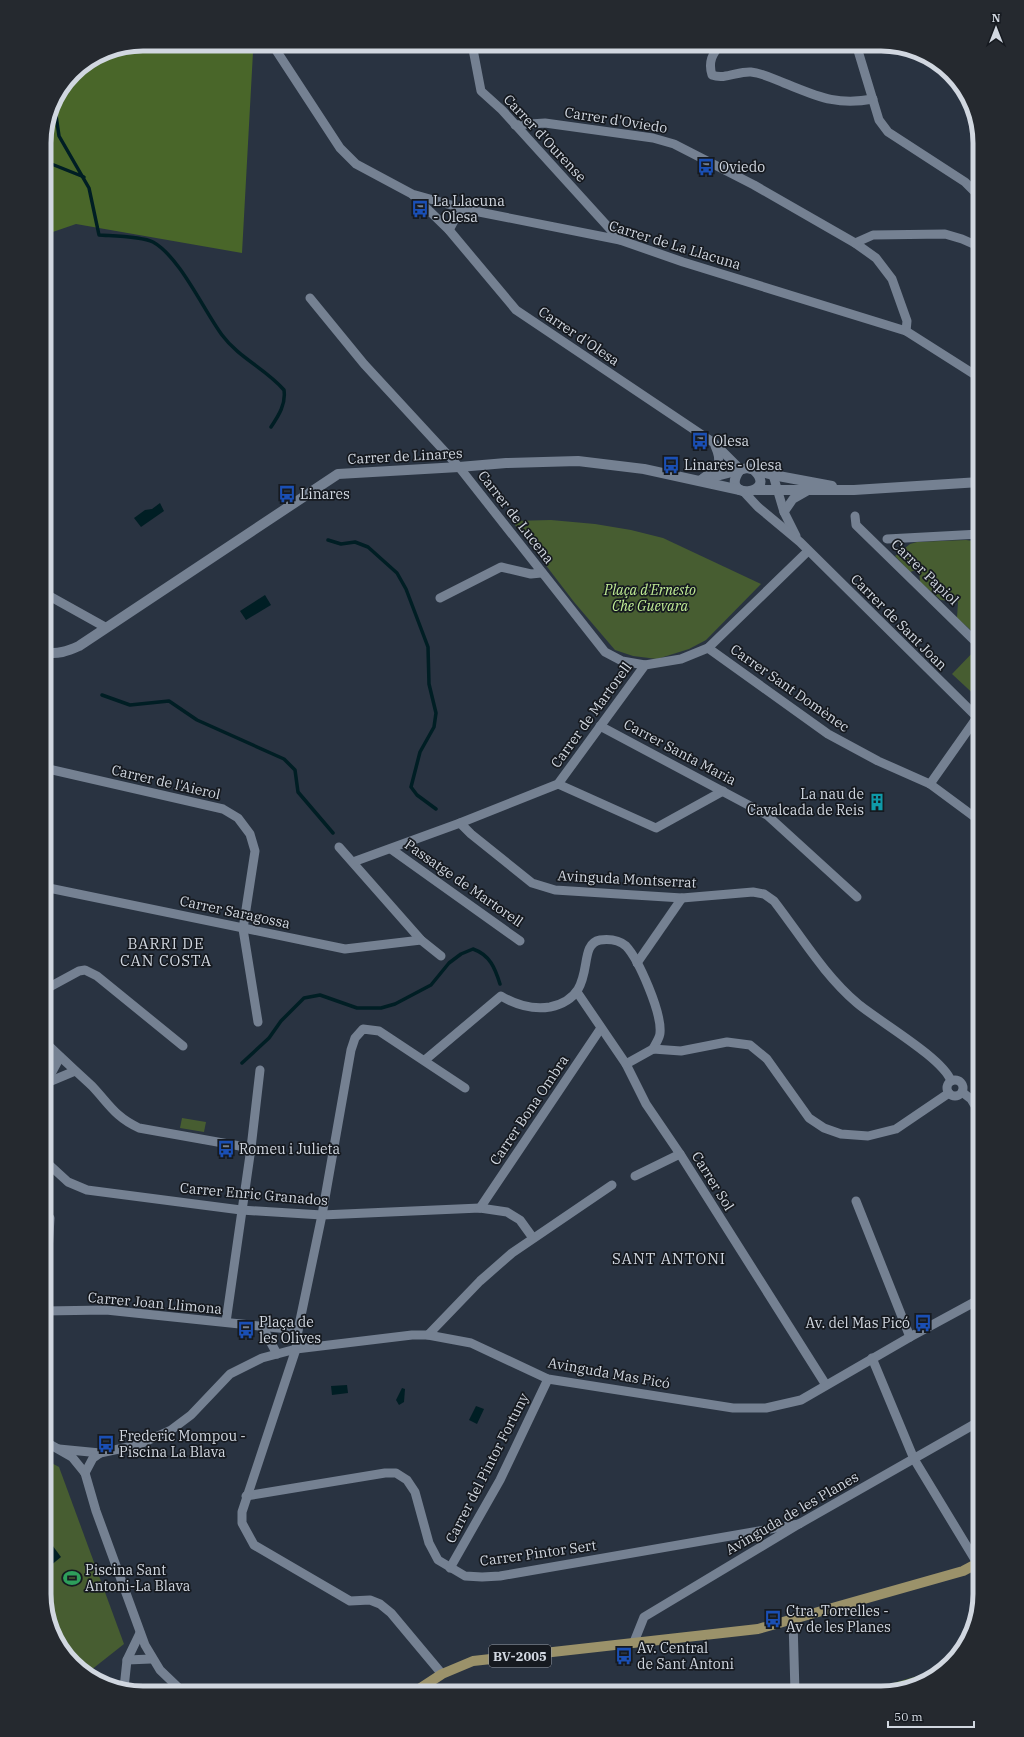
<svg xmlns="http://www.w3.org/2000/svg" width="1024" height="1737" font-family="'IBM Plex Serif',serif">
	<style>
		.green { fill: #475d31 }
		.forest { fill: #496629 }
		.water { fill: #001e24 }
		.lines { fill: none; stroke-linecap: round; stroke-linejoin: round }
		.stream { stroke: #001e24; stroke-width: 3.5 }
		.street { stroke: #758192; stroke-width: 9 }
		.secondary { stroke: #758192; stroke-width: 10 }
		.primary { stroke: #9b926a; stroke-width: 10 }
		.labels { text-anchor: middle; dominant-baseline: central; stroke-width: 3.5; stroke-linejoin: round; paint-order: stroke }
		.shield { fill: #161a20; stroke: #999ea6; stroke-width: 1 }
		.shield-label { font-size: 13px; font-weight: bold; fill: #d1d7e0 }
		.street-label { font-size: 14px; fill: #d1d7e0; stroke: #161a20 }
		.poi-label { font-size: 14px; fill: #d1d7e0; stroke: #161a20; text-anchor: start }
		.park-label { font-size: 14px; font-style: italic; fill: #c2ef96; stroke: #161a20 }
		.neighbourhood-label { font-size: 15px; letter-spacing: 1px; fill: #d1d7e0; stroke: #161a20 }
		.rim { fill: none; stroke: #d1d7e0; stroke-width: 5 }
	</style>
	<rect width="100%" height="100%" fill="#293341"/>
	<g class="green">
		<path d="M551,520L595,524L631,530L663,538L761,584L706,640L689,649L657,659L633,656L615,650L574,602L512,521Z"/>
		<path d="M966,540L980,542V638L957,618L958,602L941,600L920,582L919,569L910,572L895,556L910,544L917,542Z"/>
		<path d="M980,645V700L952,674Z"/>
		<path d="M182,1118L206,1122L204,1132L180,1128Z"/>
		<path d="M44,1459L59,1467L124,1644L86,1674L54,1637L44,1594Z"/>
	</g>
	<g class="forest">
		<path d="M143,44H238L253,52L242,253L76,224L44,235V137L52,105L73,73L105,51Z"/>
		<path d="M939,1670L924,1683L881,1693H797L886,1685Z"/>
	</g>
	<g class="water">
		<path d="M160,503L164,511L141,527L134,518L145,510L152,509Z"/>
		<path d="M265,595L271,605L246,620L240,611Z"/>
		<path d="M347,1385L348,1393L332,1395L331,1386Z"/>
		<path d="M402,1388L405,1389L404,1402L399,1405L396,1400Z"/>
		<path d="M476,1406L484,1409L477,1424L469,1420Z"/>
		<path d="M44,1534L61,1557L44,1571Z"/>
	</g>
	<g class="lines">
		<g class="stream">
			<path d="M54,102L59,136L89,188L99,235C113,236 141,236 153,242C180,257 204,311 222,335C239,358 266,369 284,390C286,404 279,415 271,427"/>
			<path d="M44,161L84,177"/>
			<path d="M328,540L341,544L355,542L368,547L397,573L406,589L428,647L429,684L436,713L434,727L420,752L411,787L417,795L436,809"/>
			<path d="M102,695L130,705L169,701L197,720L284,759L295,770L298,792L333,833"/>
			<path d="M242,1063L269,1038L281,1021L304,998L320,995L357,1008H381L395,1004L431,985L449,963L461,954L473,949C490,955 495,968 500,984"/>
		</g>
		<g class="street">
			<path d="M272,44L340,148L356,164L412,194L469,210L620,240L683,262L906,331L980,378"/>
			<path d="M472,44L481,91L502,110L620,240"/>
			<path d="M721,44C712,54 708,62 712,75C725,80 738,71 751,72C762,73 774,79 784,83C817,96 836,106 873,99"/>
			<path d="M856,44L879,120L888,132L965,182L980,197"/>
			<path d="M515,125L545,123L653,138L674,144L754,185L855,243L876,258L892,279L907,321L906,331"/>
			<path d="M413,195L449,230L516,310L714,443L741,470"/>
			<path d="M449,230L456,217L469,210"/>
			<path d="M855,243L873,235L945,234L962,239L980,247"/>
			<path d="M310,298L364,364L459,467L605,652L622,661L645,665"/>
			<path d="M773,475L784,512L796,536"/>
			<path d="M703,478C718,468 723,464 715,446"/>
			<path d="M744,492L758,507L800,542L980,720"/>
			<path d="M784,512L793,499L807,491"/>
			<path d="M855,516L856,525L980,646"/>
			<path d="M887,539L980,534"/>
			<path d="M44,593L105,627"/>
			<path d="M440,598L501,567L531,574L541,573"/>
			<path d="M708,648L828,734L878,761L930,784L980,821"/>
			<path d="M600,726L767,815L857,897"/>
			<path d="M44,768L223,809L238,818L250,834L255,851L243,929L258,1022"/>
			<path d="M558,784L656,828L723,791"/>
			<path d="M930,784L980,713"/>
			<path d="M460,823L471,834L532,883L555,890L682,898L753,892L764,894L774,901C801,936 824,975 857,1003C878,1021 943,1058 951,1081"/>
			<path d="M339,847L421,940L441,956"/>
			<path d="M391,849L520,941"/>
			<path d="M353,862L460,823L558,784L645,665L681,659L708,648L808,551"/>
			<path d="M44,887L345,949L421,940"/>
			<path d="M637,963L682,898"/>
			<path d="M44,990L79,971L85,970L97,976L183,1046"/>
			<path d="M577,992L626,1064L646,1104L680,1154L826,1385"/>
			<path d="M44,1041C60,1057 76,1071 92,1086C109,1104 115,1117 139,1128L251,1148"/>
			<path d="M44,1054L60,1057"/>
			<path d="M425,1060L501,996C516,1005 531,1010 550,1007C601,996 574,945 600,940C608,939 619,940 626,946C639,960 662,1013 660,1033C660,1038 655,1044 653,1049"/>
			<path d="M626,1064L653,1049L681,1051L727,1042L750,1045L767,1059L809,1118L824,1128L841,1134L868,1136L896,1129L949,1093"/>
			<circle cx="955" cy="1088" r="8"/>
			<path d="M47,1081L60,1057"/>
			<path d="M44,1084L75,1071"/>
			<path d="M962,1092L971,1099L980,1114"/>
			<path d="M44,1160L68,1182L87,1190L241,1210L322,1215L480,1208L507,1212L520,1220L533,1238"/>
			<path d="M635,1176L680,1154"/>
			<path d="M44,1181L46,1189"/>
			<path d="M856,1201L910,1337"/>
			<path d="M480,1208L601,1028"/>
			<path d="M44,1311L106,1310L298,1330"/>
			<path d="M44,1320L50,1218"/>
			<path d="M226,1322L251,1148L260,1070"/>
			<path d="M263,1328L277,1354"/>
			<path d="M428,1335L480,1281L512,1253L612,1185"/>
			<path d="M872,1358L914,1459L977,1563"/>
			<path d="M44,1441L72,1457L85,1473"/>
			<path d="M59,1449L100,1453L138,1445L171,1430L191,1415L230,1374L262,1358L296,1349L412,1335H428L471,1343L548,1379L733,1408H766L801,1400L910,1337L980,1299"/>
			<path d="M85,1473L96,1511L145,1645L160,1670L184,1693"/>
			<path d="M85,1473L93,1458L100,1453"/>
			<path d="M246,1496L385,1473H396L407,1480L415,1492L429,1543L438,1560L465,1576L482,1577L500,1576L799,1524"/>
			<path d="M450,1568L500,1480L548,1379"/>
			<path d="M793,1620L795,1693"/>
			<path d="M634,1642L644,1617L799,1524L980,1421"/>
			<path d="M127,1660L151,1659"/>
			<path d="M442,1674L391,1613L380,1604L370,1600L350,1601L254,1545L242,1523V1512L296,1349L298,1330L322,1215L351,1050L355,1038L363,1029L379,1031L465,1088"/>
			<path d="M124,1688L127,1660L140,1633"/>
		</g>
		<g class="secondary">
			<path d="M739,471C719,501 778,495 755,471"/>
			<path d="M701,480L747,468L773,475L832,486"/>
			<path d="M756,490H854L980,482"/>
			<path d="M44,652C57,655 68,651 79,646L338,474L459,467L506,463L578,461L644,469L740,490"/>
		</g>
		<path class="primary" d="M413,1693L442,1674L473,1661L758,1629L963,1571L980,1562"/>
	</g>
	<defs>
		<g id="bus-bare" transform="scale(1.38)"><path d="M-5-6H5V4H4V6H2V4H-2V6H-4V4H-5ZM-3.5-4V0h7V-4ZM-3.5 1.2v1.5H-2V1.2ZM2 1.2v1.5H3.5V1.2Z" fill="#1a4fb4" stroke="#161a20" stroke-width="2.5" paint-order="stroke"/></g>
		<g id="building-bare" transform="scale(1.38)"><path d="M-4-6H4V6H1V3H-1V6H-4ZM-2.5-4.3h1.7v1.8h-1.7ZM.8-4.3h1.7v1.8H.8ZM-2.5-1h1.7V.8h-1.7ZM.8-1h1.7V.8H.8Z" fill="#0f9aa8" stroke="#161a20" stroke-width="2.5" paint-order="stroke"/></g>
		<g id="stadium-bare" transform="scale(1.38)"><path d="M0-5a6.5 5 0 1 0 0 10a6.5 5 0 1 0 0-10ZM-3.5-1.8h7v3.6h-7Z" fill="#2e9e5b" stroke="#161a20" stroke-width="2.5" paint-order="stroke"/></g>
	</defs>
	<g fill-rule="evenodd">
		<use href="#bus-bare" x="706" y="167"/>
		<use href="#bus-bare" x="420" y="209"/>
		<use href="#bus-bare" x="700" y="441"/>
		<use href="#bus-bare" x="671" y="465"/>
		<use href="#bus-bare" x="287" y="494"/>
		<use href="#building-bare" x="877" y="802"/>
		<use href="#bus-bare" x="226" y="1149"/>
		<use href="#bus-bare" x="923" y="1323"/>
		<use href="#bus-bare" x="246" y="1330"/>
		<use href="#bus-bare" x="106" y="1444"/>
		<use href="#stadium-bare" x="72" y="1578"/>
		<use href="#bus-bare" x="773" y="1619"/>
		<use href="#bus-bare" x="624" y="1656"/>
	</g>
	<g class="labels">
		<rect class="shield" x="489" y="1645" width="62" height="22" rx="3"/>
		<g class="shield-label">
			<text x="520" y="1656">BV-2005</text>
		</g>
		<g class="street-label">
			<text transform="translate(616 120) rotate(9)">Carrer d'Oviedo</text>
			<text transform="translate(545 138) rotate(47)">Carrer d'Ourense</text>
			<text transform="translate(675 245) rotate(17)">Carrer de La Llacuna</text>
			<text transform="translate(579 336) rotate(34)">Carrer d'Olesa</text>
			<text transform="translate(405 456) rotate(-3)">Carrer de Linares</text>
			<text transform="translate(516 517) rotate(52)">Carrer de Lucena</text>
			<text transform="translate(925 572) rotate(44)">Carrer Papiol</text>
			<text transform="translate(899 622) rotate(45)">Carrer de Sant Joan</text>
			<text transform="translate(790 688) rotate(35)">Carrer Sant Domènec</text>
			<text transform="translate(591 715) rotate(-54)">Carrer de Martorell</text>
			<text transform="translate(680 752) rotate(28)">Carrer Santa Maria</text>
			<text transform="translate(166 782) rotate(13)">Carrer de l'Aierol</text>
			<text transform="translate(627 879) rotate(3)">Avinguda Montserrat</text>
			<text transform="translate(464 883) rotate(35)">Passatge de Martorell</text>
			<text transform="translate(235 912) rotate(12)">Carrer Saragossa</text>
			<text transform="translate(529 1110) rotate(-56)">Carrer Bona Ombra</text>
			<text transform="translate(713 1181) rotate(58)">Carrer Sol</text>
			<text transform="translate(254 1194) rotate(5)">Carrer Enric Granados</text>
			<text transform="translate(155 1303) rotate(5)">Carrer Joan Llimona</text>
			<text transform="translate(609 1373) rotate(10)">Avinguda Mas Picó</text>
			<text transform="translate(487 1468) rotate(-63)">Carrer del Pintor Fortuny</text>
			<text transform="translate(792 1513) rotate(-30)">Avinguda de les Planes</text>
			<text transform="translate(538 1553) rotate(-8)">Carrer Pintor Sert</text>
		</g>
		<g class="poi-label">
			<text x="719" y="167">Oviedo</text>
			<text x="433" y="201">La Llacuna<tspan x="433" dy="16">- Olesa</tspan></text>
			<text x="713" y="441">Olesa</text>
			<text x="684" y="465">Linares - Olesa</text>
			<text x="300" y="494">Linares</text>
			<text x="864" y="794" text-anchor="end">La nau de<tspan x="864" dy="16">Cavalcada de Reis</tspan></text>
			<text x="239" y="1149">Romeu i Julieta</text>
			<text x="259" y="1322">Plaça de<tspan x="259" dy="16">les Olives</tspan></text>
			<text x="910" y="1323" text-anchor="end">Av. del Mas Picó</text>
			<text x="119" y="1436">Frederic Mompou -<tspan x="119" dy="16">Piscina La Blava</tspan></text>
			<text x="85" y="1570">Piscina Sant<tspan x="85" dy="16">Antoni-La Blava</tspan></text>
			<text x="786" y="1611">Ctra. Torrelles -<tspan x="786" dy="16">Av de les Planes</tspan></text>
			<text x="637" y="1648">Av. Central<tspan x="637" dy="16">de Sant Antoni</tspan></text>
		</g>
		<g class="park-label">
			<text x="650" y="590">Plaça d'Ernesto<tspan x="650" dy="16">Che Guevara</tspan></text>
		</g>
		<g class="neighbourhood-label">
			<text x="166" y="943">BARRI DE<tspan x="166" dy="17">CAN COSTA</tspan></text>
			<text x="669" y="1258">SANT ANTONI</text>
		</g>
	</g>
	<path d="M0 0H1024V1737H0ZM143 51H881A92 92 0 0 1 973 143V1594A92 92 0 0 1 881 1686H143A92 92 0 0 1 51 1594V143A92 92 0 0 1 143 51Z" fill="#25292f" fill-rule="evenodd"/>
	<path class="rim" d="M143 51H881A92 92 0 0 1 973 143V1594A92 92 0 0 1 881 1686H143A92 92 0 0 1 51 1594V143A92 92 0 0 1 143 51Z"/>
	<g transform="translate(996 28)" stroke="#161a20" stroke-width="3" paint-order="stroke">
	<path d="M0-3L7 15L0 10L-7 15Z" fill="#d1d7e0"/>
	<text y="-6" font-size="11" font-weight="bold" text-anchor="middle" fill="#d1d7e0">N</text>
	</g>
	<path d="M888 1721v6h86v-6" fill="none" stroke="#d1d7e0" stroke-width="2"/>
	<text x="894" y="1721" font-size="12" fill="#d1d7e0" stroke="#161a20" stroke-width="3" paint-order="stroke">50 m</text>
</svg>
